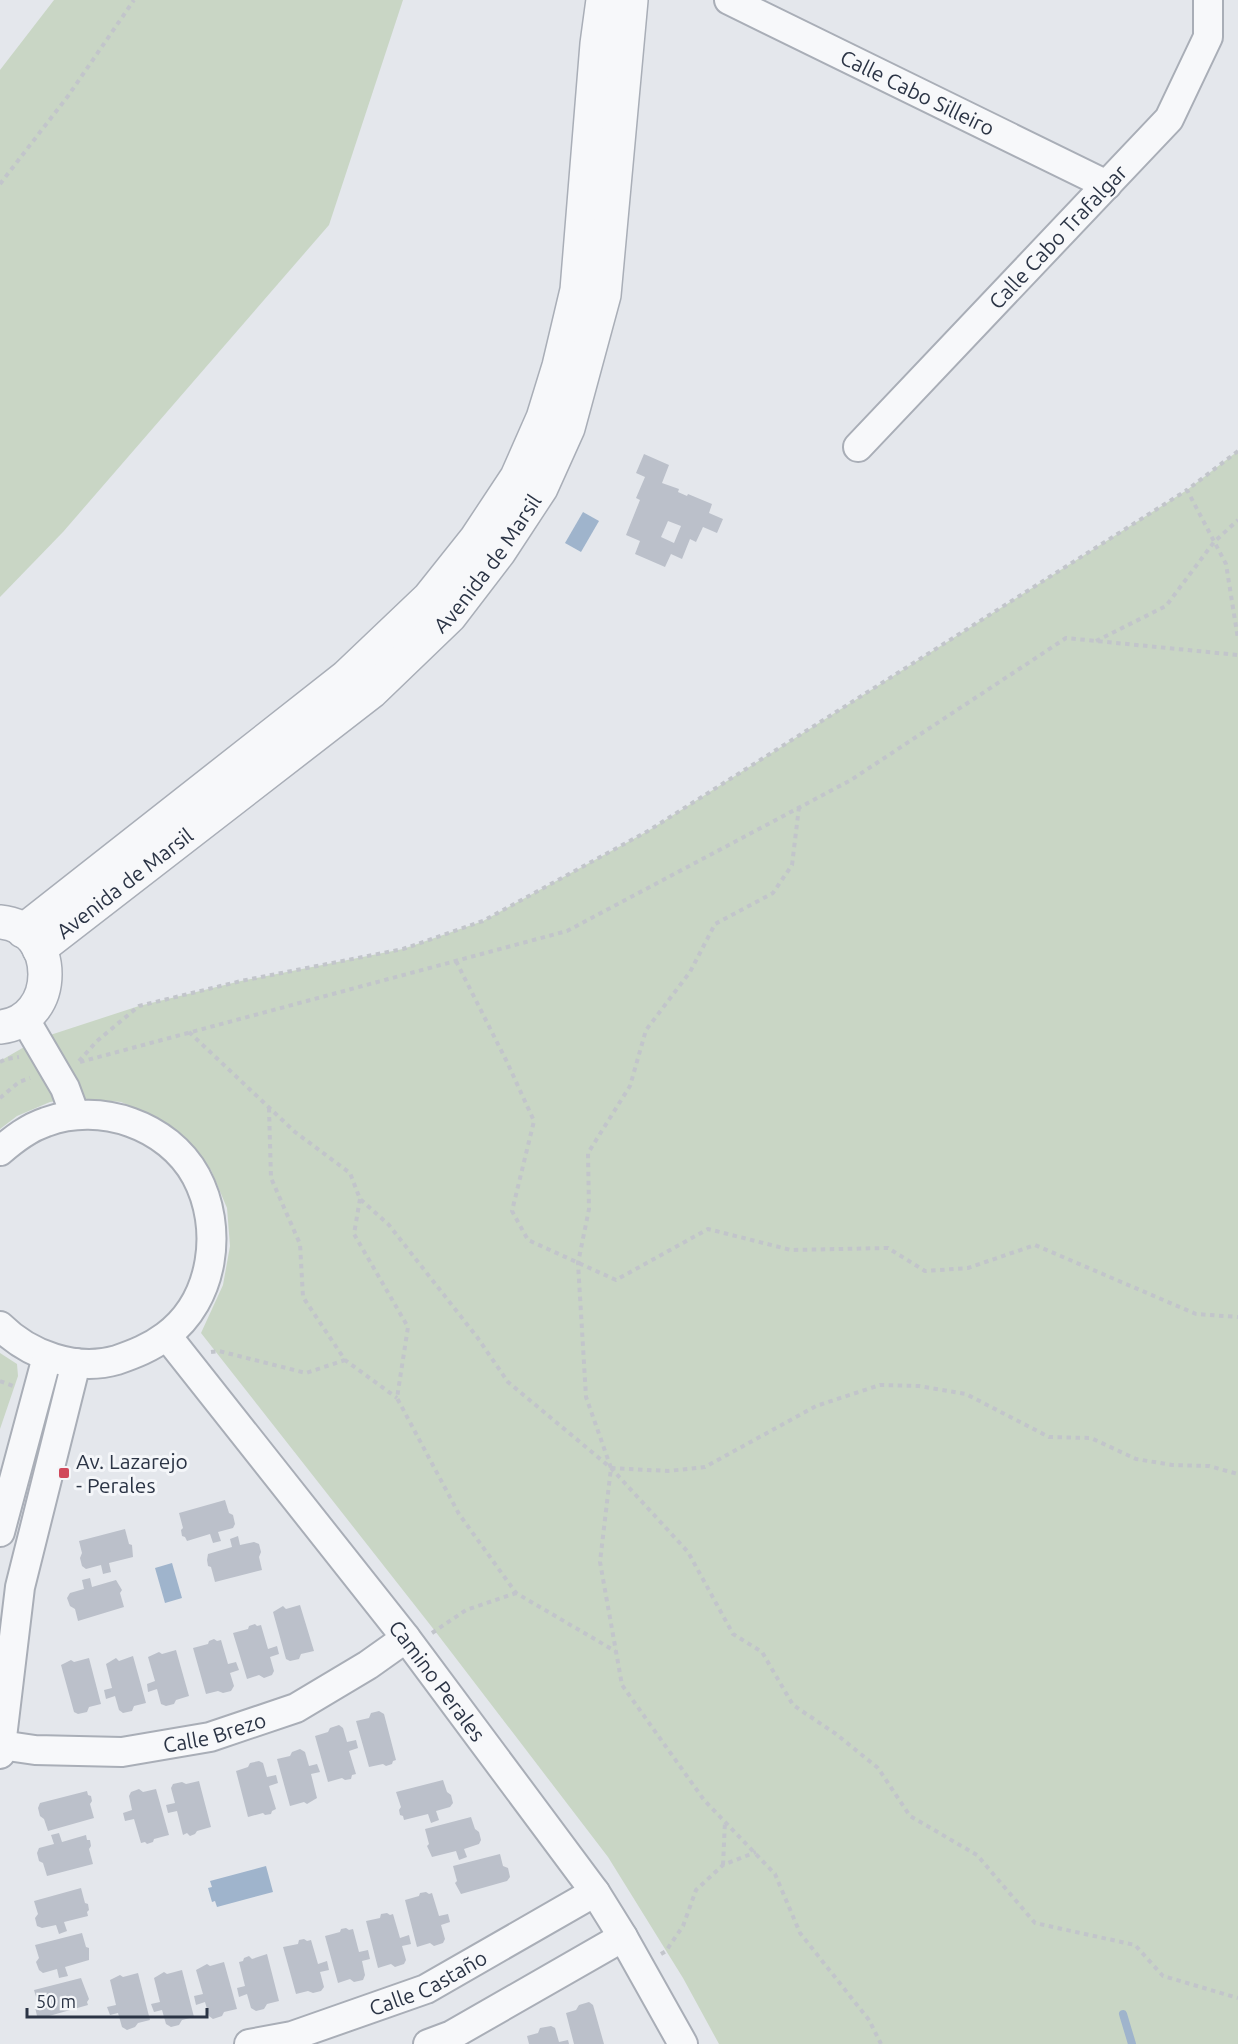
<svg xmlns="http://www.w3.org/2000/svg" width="1238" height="2044" font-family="Ubuntu,sans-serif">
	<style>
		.green { fill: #c9d6c5 }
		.water { fill: #9fb4cc }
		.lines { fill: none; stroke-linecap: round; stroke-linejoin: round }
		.stream { stroke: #9fb4cc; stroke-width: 8 }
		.building { fill: #bbc0ca; fill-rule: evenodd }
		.minor-casing { stroke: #a9aeb7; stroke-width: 32 }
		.tertiary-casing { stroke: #a9aeb7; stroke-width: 36 }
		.path { stroke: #c2c5cb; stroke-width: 4; stroke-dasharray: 4.5 4.5; stroke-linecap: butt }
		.minor { stroke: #f7f8fa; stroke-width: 28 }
		.tertiary { stroke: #f7f8fa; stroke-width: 33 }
		.poi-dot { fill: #d1495b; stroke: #f4f6f9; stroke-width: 2 }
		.labels { text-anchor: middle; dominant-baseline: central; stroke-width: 6; stroke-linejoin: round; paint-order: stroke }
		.street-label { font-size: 21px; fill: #2b3445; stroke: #f4f6f9 }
		.poi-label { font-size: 21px; fill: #2b3445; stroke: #f4f6f9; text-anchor: start }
	</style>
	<rect width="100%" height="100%" fill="#e4e7ec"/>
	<g class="green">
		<path d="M54,0H403L329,225L63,532L0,597V70Z"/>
		<path d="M1238,451V2044H719L683,1978L608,1857L435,1631L201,1333L223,1285L230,1246L227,1208L211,1170L184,1136L156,1117L121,1102L77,1098L50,1102L17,1116L0,1129V1061L38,1039L139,1006L241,981L403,949L483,921L648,831L1187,490Z"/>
		<path d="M0,1353L17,1364L18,1376L0,1429Z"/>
	</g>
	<g class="water">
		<path d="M583,512L599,521L581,552L565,543Z"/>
		<path d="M172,1563L182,1598L165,1603L155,1568Z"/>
		<path d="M266,1866L273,1892L217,1907L215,1901L212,1902L208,1888L212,1887L210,1881Z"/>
	</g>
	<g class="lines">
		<path class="stream" d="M1123,2014L1132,2044"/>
	</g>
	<g class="building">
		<path d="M644,454L669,465L662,483L679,489L678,492L687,496L688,494L712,504L709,513L723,519L717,533L703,527L696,542L690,539L682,559L671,554L665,567L635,554L640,541L626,535L640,500L636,498L645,477L636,473ZM668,521L681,526L674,543L661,537Z"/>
		<path d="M225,1500L229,1513L233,1515L235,1524L233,1528L218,1532L221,1541L213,1543L210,1534L187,1541L185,1537L182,1536L181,1530L183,1528L179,1513Z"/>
		<path d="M125,1529L129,1544L132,1545L133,1557L109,1563L111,1572L103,1574L101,1565L86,1569L82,1566L80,1558L82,1553L79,1541Z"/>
		<path d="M238,1536L240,1545L254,1542L259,1544L261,1552L259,1557L262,1570L215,1582L211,1567L208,1566L207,1560L208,1554L232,1547L230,1539Z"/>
		<path d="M90,1578L92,1587L116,1580L122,1590L120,1593L124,1607L78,1621L75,1609L70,1606L67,1598L70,1593L84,1589L82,1580Z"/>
		<path d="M300,1605L314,1651L301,1654L299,1659L290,1661L286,1659L273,1612L283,1606L286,1609Z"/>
		<path d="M255,1624L257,1626L261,1625L268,1649L277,1646L279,1654L270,1657L274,1671L272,1675L264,1678L259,1675L247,1679L233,1633L248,1629L249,1626Z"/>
		<path d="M214,1639L217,1641L221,1640L228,1664L236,1662L239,1670L230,1673L234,1686L231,1691L223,1693L218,1691L206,1694L193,1648L208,1644L209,1641Z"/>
		<path d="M176,1650L189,1696L176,1700L174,1704L166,1706L161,1704L157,1689L148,1692L147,1684L155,1681L148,1657L159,1652L162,1654Z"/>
		<path d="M133,1656L146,1703L134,1706L132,1711L123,1713L119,1710L115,1696L106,1699L104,1690L112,1688L106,1664L116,1658L119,1661Z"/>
		<path d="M89,1658L101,1704L89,1707L87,1712L78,1714L74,1712L61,1665L71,1660L74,1662Z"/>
		<path d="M379,1711L384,1714L396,1760L393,1761L392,1764L386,1766L383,1764L369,1767L356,1721L369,1718L371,1713Z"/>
		<path d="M339,1725L343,1728L347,1742L356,1740L358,1748L349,1751L356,1774L352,1775L351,1779L345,1780L342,1778L328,1782L315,1736L328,1732L330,1728Z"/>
		<path d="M300,1749L305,1752L309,1766L317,1764L320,1772L311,1774L317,1798L307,1804L304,1802L290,1806L277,1759L290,1756L292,1752Z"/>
		<path d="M259,1761L263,1763L267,1777L276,1775L278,1783L269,1786L276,1809L272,1811L271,1814L265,1815L263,1813L248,1817L236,1771L248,1767L250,1763Z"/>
		<path d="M443,1780L447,1792L451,1795L453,1803L450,1807L436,1811L439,1820L431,1823L428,1814L404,1820L403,1816L400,1815L399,1810L401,1807L396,1792Z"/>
		<path d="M199,1781L211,1827L197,1831L195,1834L190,1836L187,1833L183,1835L177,1811L168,1813L166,1805L175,1803L171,1788L173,1784L182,1782L186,1784Z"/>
		<path d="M139,1789L143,1792L156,1789L169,1835L154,1839L153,1842L147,1844L145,1842L141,1843L134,1819L125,1821L123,1813L132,1810L129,1796L131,1792Z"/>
		<path d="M87,1791L88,1795L91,1796L92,1801L90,1804L94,1818L48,1831L44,1819L40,1816L38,1808L40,1803Z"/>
		<path d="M471,1817L475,1829L479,1832L481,1840L479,1844L464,1849L467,1857L459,1860L456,1851L432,1857L427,1846L429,1844L425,1829Z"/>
		<path d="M59,1833L62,1842L86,1835L87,1840H90L91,1846L89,1849L93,1864L47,1876L43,1863L39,1861L37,1853L39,1848L54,1844L51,1835Z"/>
		<path d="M500,1854L503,1866L508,1868L510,1877L507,1881L461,1894L455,1883L457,1881L453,1866Z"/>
		<path d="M81,1888L85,1903L88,1904L89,1910L87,1912L88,1916L64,1922L67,1931L59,1934L56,1925L42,1928L37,1926L35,1918L38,1914L34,1901Z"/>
		<path d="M426,1892L429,1894L432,1893L439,1916L448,1914L450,1922L441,1925L445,1939L443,1943L434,1946L430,1943L417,1947L405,1900L419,1896L420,1893Z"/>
		<path d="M387,1913L390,1915L393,1914L400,1938L409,1935L411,1944L402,1946L406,1960L404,1964L395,1967L391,1964L378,1968L366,1921L380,1918L381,1914Z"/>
		<path d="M346,1928L349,1930L353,1929L359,1952L368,1950L370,1959L362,1961L365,1975L363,1980L354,1982L350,1979L338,1983L325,1936L340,1932L341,1929Z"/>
		<path d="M82,1933L86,1947L89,1948V1960L65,1967L68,1976L59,1978L57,1969L43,1973L39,1970L36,1962L39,1958L35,1945Z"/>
		<path d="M304,1939L307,1941L311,1940L318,1964L327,1961L329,1970L320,1972L324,1987L321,1991L313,1993L308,1991L296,1994L283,1947L298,1944L299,1940Z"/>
		<path d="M267,1954L279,2001L267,2004L264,2009L256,2011L251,2008L247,1994L239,1997L237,1988L245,1986L239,1962L243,1961L244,1958L249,1956L252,1959Z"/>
		<path d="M224,1962L237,2009L224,2012L222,2016L213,2019L209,2016L205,2002L196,2005L194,1996L203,1994L196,1970L207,1964L210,1966Z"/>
		<path d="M182,1970L194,2017L182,2020L179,2025L171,2027L166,2024L162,2010L154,2012L151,2004L160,2002L154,1978L164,1972L167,1974Z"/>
		<path d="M138,1973L150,2020L138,2023L135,2027L127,2030L122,2027L118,2013L110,2015L107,2007L116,2005L110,1980L120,1975L123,1977Z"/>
		<path d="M81,1978L89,1999L87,2002L88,2005L42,2018L37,2016L35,2007L38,2003L34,1990Z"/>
		<path d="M589,2002L593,2005L604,2044H574L566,2013L576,2010L579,2005Z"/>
		<path d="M551,2026L555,2028L559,2042L568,2040L569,2044H529L527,2036L538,2033L540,2028Z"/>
	</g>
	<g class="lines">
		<g class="minor-casing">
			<g id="minor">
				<path id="s1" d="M729,0L1107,185"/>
				<path id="s2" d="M858,447L1169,119L1208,37V0"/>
				<path d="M24,1018L65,1088L75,1115"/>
				<path d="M0,1151C14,1139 28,1128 46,1122C100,1102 168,1125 196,1176C224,1228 214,1300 166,1336C150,1348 134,1354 117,1360C76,1372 29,1355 0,1326"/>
				<path id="s3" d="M167,1336L406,1638L595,1892L623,1937L683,2044"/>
				<path d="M0,1532L47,1357"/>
				<path id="s4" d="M1,1745L35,1750L122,1752L210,1737L296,1708L368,1665L406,1638"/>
				<path d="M0,1754L20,1587L76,1363"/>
				<path id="s5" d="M249,2044L292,2036L426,1989L595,1892"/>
				<path d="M428,2044L452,2035L623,1937"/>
			</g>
		</g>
		<g class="tertiary-casing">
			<g id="tertiary">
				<path d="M0,922C60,927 60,1021 0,1027"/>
				<path d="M23,931L346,677L429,598L476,539L517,477L543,418L559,366L577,290L597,44L603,0"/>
				<path id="s6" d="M39,949L371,692L450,616L499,552L541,488L568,428L604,295L631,0"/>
			</g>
		</g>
		<g class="path">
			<path d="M0,184L68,96L134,0"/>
			<path d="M1238,451L1187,490L1226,564L1238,639"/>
			<path d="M1096,641L1166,606L1214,542L1238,520"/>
			<path d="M799,807L792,865L773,893L715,924L690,972L646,1030L630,1086L588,1153L589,1209L578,1263L586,1397L611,1468L600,1562L622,1685L704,1800L775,1874L800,1933L869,2020L881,2044"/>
			<path d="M456,961L507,1062L534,1121L512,1211L528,1240L616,1280L708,1229L791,1250L888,1248L925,1271L968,1268L1035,1245L1196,1314L1238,1317"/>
			<path d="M189,1032L295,1132L350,1173L360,1199L389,1225L477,1337L508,1382L611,1468L688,1552L733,1634L762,1652L793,1705L836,1734L878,1768L910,1816L977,1855L1035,1923L1135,1945L1163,1976L1238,1998"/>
			<path d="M79,1061L97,1041L139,1006L241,981L403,949L483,921L648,831L1187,490"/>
			<path d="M0,1062L6,1059L19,1057"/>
			<path d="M80,1062L567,931L851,780L1066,638L1238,655"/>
			<path d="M0,1098L19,1082L30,1078"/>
			<path d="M269,1108L271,1178L300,1244L303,1297L345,1360L397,1398"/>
			<path d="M360,1199L354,1234L408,1327L397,1398L459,1514L516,1593L615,1651"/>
			<path d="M211,1352L219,1351L306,1373L345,1360"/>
			<path d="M0,1381L13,1386"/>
			<path d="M611,1468L668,1471L705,1467L816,1406L880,1385L919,1386L966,1394L1049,1437L1091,1438L1136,1459L1172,1465L1209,1466L1238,1474"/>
			<path d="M432,1633L466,1610L516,1593"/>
			<path d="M723,1865L725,1821"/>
			<path d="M661,1954L666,1951L683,1926L696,1890L723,1865L756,1852"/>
		</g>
		<use href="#minor" class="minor"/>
		<use href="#tertiary" class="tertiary"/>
	</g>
	<rect class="poi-dot" x="58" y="1467" width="12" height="12" rx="3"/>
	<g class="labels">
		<g class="street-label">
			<text stroke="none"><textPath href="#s1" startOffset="210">Calle Cabo Silleiro</textPath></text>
			<text stroke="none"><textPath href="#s2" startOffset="290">Calle Cabo Trafalgar</textPath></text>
			<text stroke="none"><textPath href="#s6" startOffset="594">Avenida de Marsil</textPath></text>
			<text stroke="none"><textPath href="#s6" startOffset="108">Avenida de Marsil</textPath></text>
			<text stroke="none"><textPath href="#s3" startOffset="438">Camino Perales</textPath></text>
			<text stroke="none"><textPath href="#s4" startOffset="216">Calle Brezo</textPath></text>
			<text stroke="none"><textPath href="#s5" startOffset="190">Calle Castaño</textPath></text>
		</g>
		<g class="poi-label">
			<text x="76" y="1461">Av. Lazarejo<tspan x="76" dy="24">- Perales</tspan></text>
		</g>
	</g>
	<path d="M27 2008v9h180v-9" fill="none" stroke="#2b3445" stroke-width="3"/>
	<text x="36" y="2008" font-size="18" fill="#2b3445" stroke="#f4f6f9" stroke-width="4.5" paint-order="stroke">50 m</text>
</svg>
